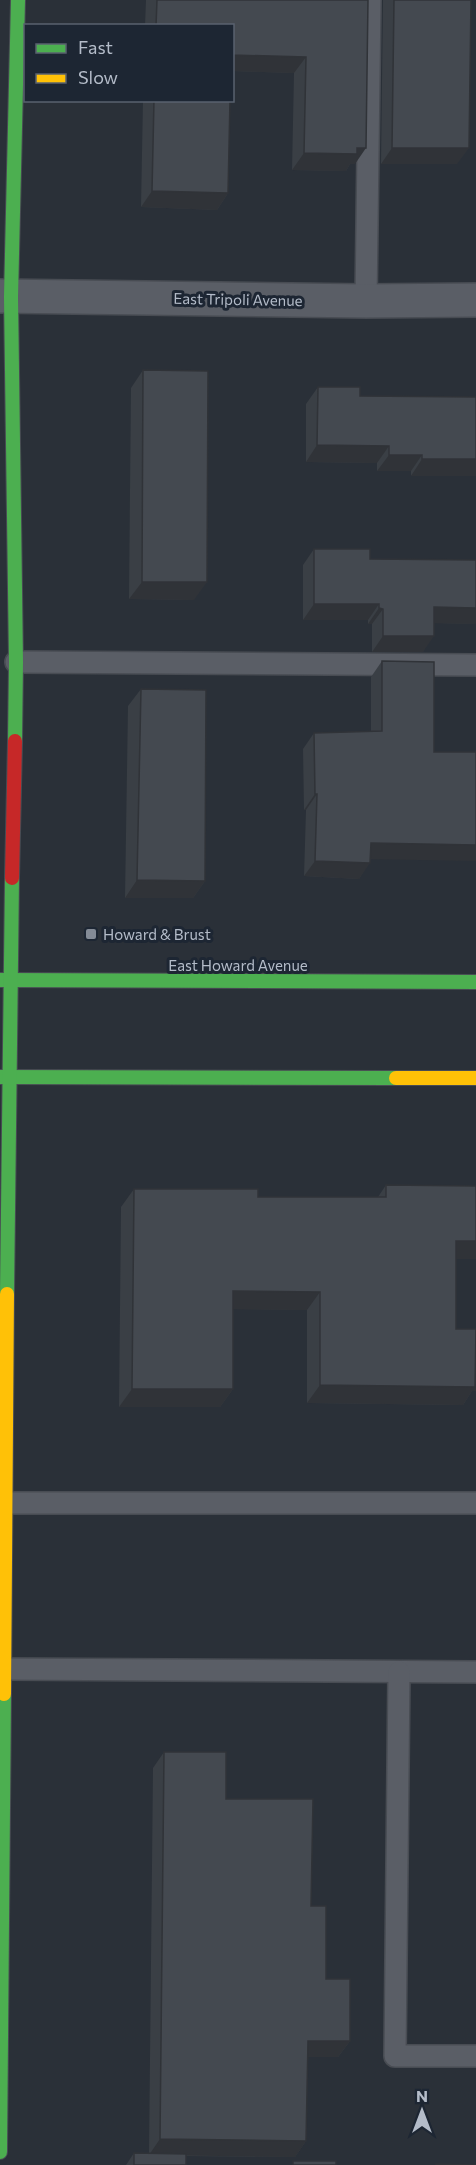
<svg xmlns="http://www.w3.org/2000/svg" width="476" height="2165" font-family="Commissioner,sans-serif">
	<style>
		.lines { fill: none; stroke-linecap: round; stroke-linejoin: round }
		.lane-casing { stroke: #484c53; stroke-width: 24 }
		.street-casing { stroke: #484c53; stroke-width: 36 }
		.fast-casing { stroke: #484c53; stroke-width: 16 }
		.slow-casing { stroke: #484c53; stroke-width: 16 }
		.jam-casing { stroke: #484c53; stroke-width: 16 }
		.lane { stroke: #5a5e66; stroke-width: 21 }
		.street { stroke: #5a5e66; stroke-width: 33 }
		.fast { stroke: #4caf50; stroke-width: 14 }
		.slow { stroke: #ffc107; stroke-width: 14 }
		.jam { stroke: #c62828; stroke-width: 14 }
		.wall { fill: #3a3f45 }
		.shaded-wall { fill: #303338 }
		.building { fill: #444950; stroke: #303338; stroke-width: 1.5 }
		.poi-dot { fill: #848b96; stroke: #1d2633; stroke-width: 2 }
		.labels { text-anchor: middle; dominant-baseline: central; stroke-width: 6; stroke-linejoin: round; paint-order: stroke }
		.street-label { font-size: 15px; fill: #b4bcc9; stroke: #1d2633 }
		.poi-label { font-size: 15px; fill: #b4bcc9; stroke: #1d2633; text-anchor: start }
	</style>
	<rect width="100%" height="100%" fill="#2a3038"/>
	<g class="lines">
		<g class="lane-casing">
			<g id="lane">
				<path d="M366,301L370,0"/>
				<path d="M16,662L476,665"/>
				<path d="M5,1503H476"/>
				<path d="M4,1669L476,1672"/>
				<path d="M399,1672L395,2056H476"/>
			</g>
		</g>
		<g class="street-casing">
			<path id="street" d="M0,296L366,301L476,300"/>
		</g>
		<g class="fast-casing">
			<g id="fast">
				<path d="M15,741L16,662L11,297L18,0"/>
				<path d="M0,980L476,982"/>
				<path d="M0,1077L396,1078"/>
				<path d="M7,1294L12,878"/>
				<path d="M0,2152L4,1694"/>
			</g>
		</g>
		<g class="slow-casing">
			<g id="slow">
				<path d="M396,1078H476"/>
				<path d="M4,1694L7,1294"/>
			</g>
		</g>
		<g class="jam-casing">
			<path id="jam" d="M12,878L15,741"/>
		</g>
		<use href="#lane" class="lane"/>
		<use href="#street" class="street"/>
		<use href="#fast" class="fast"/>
		<use href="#slow" class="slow"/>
		<use href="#jam" class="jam"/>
	</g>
	<g class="wall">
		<path d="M146,0H368L355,164H350L346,171L292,170L294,73L232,71V26H145Z"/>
		<path d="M383,0H471L457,164H381Z"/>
		<path d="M143,100H230L228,193L217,210L141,207Z"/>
		<path d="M143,370L194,600L129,599L131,388Z"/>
		<path d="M318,387L360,396L476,397L411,476V471H377V463L306,462V404Z"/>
		<path d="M314,549L370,559L476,560V624L434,623L423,652H372V624H368V620H303V565Z"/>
		<path d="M382,661L434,752L359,879L304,876L306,810H304L303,749L314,733L371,731V677Z"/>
		<path d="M141,689L205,881L193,898H125L128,706Z"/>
		<path d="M386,1185L476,1259H456V1329L472,1391L463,1405L307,1403V1310L233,1309V1389L220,1407H119L121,1207L134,1189L258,1197H378Z"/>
		<path d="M164,1752L226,1799L311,1906L326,1979L350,2041L338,2057H308L306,2141L295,2157L186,2156V2165H126L134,2153L149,2154L153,1768Z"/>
	</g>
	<g class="shaded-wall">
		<path d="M232,55L306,57L294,73L232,71Z"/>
		<path d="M357,148H366L355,164H350L346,171L292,170L304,153Z"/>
		<path d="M392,148H469L457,164H381Z"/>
		<path d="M152,191L228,193L217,210L141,207Z"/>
		<path d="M317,445L389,446L377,463L306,462Z"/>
		<path d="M389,455H422L411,471H377Z"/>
		<path d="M422,459H476V476H411Z"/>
		<path d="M142,582H207L194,600L129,599Z"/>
		<path d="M314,604H379L368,620H303Z"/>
		<path d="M434,607L476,608V624L423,623Z"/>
		<path d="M379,608L383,609L372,624H368Z"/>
		<path d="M383,636H434L423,652H372Z"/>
		<path d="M315,794H317L306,810H304Z"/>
		<path d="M371,843L476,845V861L359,859Z"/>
		<path d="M315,861L370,863L359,879L304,876Z"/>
		<path d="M137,880L205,881L193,898H125Z"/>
		<path d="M456,1241H476V1259H444Z"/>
		<path d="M233,1291L320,1292L307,1310L220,1309Z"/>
		<path d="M476,1373V1391H472L463,1405L307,1403L320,1385Z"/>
		<path d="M132,1389H233L220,1407H119Z"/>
		<path d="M308,2041H350L338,2057H297Z"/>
		<path d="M160,2139L306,2141L295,2157L149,2155Z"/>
	</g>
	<g class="building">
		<path d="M157,0H368L366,148H357V154L304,153L306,57L232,55V26H156Z"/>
		<path d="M394,0H471L469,148H392Z"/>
		<path d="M154,100H230L228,193L152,191Z"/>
		<path d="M143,370L208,371L207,582H142Z"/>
		<path d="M318,387H360V396L476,397V459H422V455H389V446L317,445Z"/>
		<path d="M314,549H370V559L476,560V608L434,607V636H383V609L379,608V604H314Z"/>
		<path d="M382,661L434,662V752H476V845L371,843L370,863L315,861L317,794H315L314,733L382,731Z"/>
		<path d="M141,689L206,690L205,881L137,880Z"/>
		<path d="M386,1185L476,1186V1241H456V1329H476L475,1387L320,1385V1292L233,1291V1389H132L134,1189H258V1197H386Z"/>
		<path d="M164,1752H226V1799H313L311,1906H326V1979H350V2041H308L306,2141L160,2139Z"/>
		<path d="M134,2153L186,2154V2165H134Z"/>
		<rect x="293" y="2161" width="43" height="4"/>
		<path d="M436,2164L476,2165H436Z"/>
	</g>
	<rect class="poi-dot" x="85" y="928" width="12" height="12" rx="3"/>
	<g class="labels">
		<g class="street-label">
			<text transform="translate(238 299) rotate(1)">East Tripoli Avenue</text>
			<text x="238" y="965">East Howard Avenue</text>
		</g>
		<g class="poi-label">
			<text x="103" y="934">Howard &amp; Brust</text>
		</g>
	</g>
	<rect x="24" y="24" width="210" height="78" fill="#1d2633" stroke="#59626f" stroke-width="1.5"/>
	<rect x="36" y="44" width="30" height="9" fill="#4caf50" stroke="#59626f" stroke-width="1.5"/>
	<text x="78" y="54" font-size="18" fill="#b4bcc9">Fast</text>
	<rect x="36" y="74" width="30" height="9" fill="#ffc107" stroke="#59626f" stroke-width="1.5"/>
	<text x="78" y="84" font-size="18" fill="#b4bcc9">Slow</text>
	<g transform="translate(422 2111)" stroke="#1d2633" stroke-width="4.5" paint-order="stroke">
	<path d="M0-4.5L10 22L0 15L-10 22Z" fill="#b4bcc9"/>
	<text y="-9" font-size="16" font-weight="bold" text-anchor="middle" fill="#b4bcc9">N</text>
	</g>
</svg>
